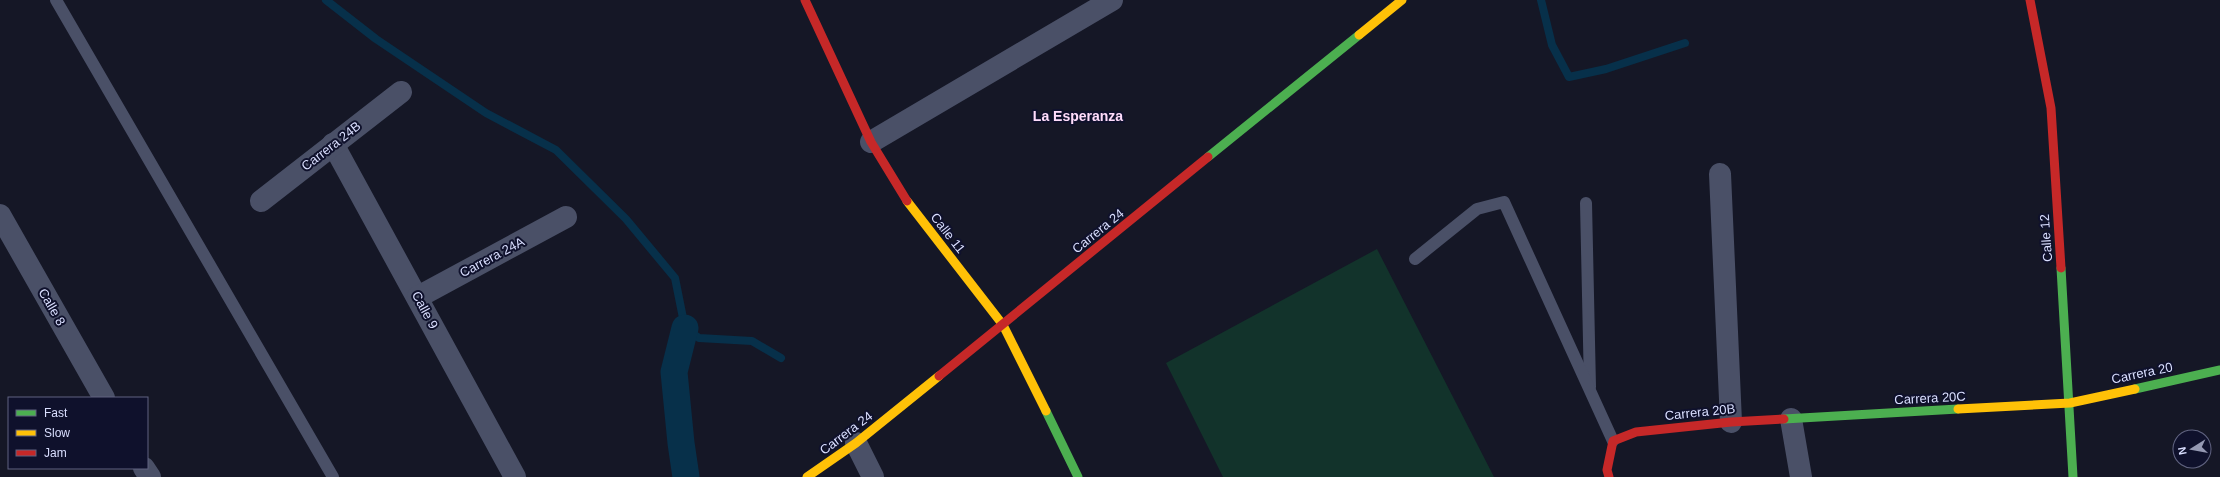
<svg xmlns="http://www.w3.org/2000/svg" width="2220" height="477" font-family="Arial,sans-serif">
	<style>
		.green { fill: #12332b }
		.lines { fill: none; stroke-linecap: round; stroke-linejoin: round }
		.stream { stroke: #07304a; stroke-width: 8 }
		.canal { stroke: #07304a; stroke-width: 27 }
		.lane { stroke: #4a5067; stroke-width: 12 }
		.street { stroke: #4a5067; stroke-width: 22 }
		.fast { stroke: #4caf50; stroke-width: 9 }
		.slow { stroke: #ffc107; stroke-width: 9 }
		.jam { stroke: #c62828; stroke-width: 9 }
		.labels { text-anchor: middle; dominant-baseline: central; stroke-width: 4; stroke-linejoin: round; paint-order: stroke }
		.street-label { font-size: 13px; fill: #dadfff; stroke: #0f112c }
		.neighbourhood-label { font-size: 14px; font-weight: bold; fill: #ffdcfb; stroke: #0f112c }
	</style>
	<rect width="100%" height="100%" fill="#151726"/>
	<path class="green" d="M1377,249L1494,477H1223L1166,363Z"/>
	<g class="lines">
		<g class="stream">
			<path d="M326,0L376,39L486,113L556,150L626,219L675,278L685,328L699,338L752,341L781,358"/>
			<path d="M1541,0L1552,45L1569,77L1606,69L1685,43"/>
		</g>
		<path class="canal" d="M685,328L674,372L681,443L686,477"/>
		<g class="lane">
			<path d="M56,0L333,477"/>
			<path d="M1586,203L1590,387"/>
			<path d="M1415,259L1477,209L1504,202L1613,441"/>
		</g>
		<g class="street">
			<path d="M871,142L1112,0"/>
			<path d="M333,144L515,477"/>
			<path d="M1720,174L1731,422"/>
			<path d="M261,201L401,92"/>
			<path d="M0,215L104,398"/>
			<path d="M418,297L566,217"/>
			<path d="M1791,419L1801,477"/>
			<path d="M856,443L873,477"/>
			<path d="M144,468L150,477"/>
		</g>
		<g class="fast">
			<path d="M1208,157L1359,35"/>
			<path d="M2061,268L2073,477"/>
			<path d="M2135,389L2220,370"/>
			<path d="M1046,411L1078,477"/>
			<path d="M1784,419L1958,409"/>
		</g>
		<g class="slow">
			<path d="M1359,35L1402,0"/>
			<path d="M907,201L1003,325L1046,411"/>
			<path d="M1958,409L2070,403L2135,389"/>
			<path d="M807,477L856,443L939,376"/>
		</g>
		<g class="jam">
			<path d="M805,0L871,142L907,201"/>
			<path d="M2030,0L2051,108L2061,268"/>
			<path d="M939,376L1208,157"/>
			<path d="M1609,477L1607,470L1613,441L1636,432L1731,422L1784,419"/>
		</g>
	</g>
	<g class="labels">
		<g class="street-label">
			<text transform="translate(331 146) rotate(-38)">Carrera 24B</text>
			<text transform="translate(1098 231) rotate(-39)">Carrera 24</text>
			<text transform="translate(948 233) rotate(52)">Calle 11</text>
			<text transform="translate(2046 238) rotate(-94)">Calle 12</text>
			<text transform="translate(492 257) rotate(-28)">Carrera 24A</text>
			<text transform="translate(52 307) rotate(60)">Calle 8</text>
			<text transform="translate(425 310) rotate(62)">Calle 9</text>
			<text transform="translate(2142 373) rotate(-12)">Carrera 20</text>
			<text transform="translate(1930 398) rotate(-3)">Carrera 20C</text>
			<text transform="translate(1700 412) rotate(-6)">Carrera 20B</text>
			<text transform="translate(846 433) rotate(-37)">Carrera 24</text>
		</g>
		<g class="neighbourhood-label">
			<text x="1078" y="116">La Esperanza</text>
		</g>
	</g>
	<rect x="8" y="397" width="140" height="72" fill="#0f112c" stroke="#606380"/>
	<rect x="16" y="410" width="20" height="6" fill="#4caf50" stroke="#606380"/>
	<text x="44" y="417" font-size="12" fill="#dadfff">Fast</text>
	<rect x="16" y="430" width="20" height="6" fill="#ffc107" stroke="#606380"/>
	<text x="44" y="437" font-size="12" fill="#dadfff">Slow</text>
	<rect x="16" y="450" width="20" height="6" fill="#c62828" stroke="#606380"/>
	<text x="44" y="457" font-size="12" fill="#dadfff">Jam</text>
	<g transform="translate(2192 449) rotate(259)"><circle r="19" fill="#0f112c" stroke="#606380"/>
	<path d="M0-3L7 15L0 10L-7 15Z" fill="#9599b3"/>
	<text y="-6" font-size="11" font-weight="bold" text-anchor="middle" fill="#dadfff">N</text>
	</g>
</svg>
